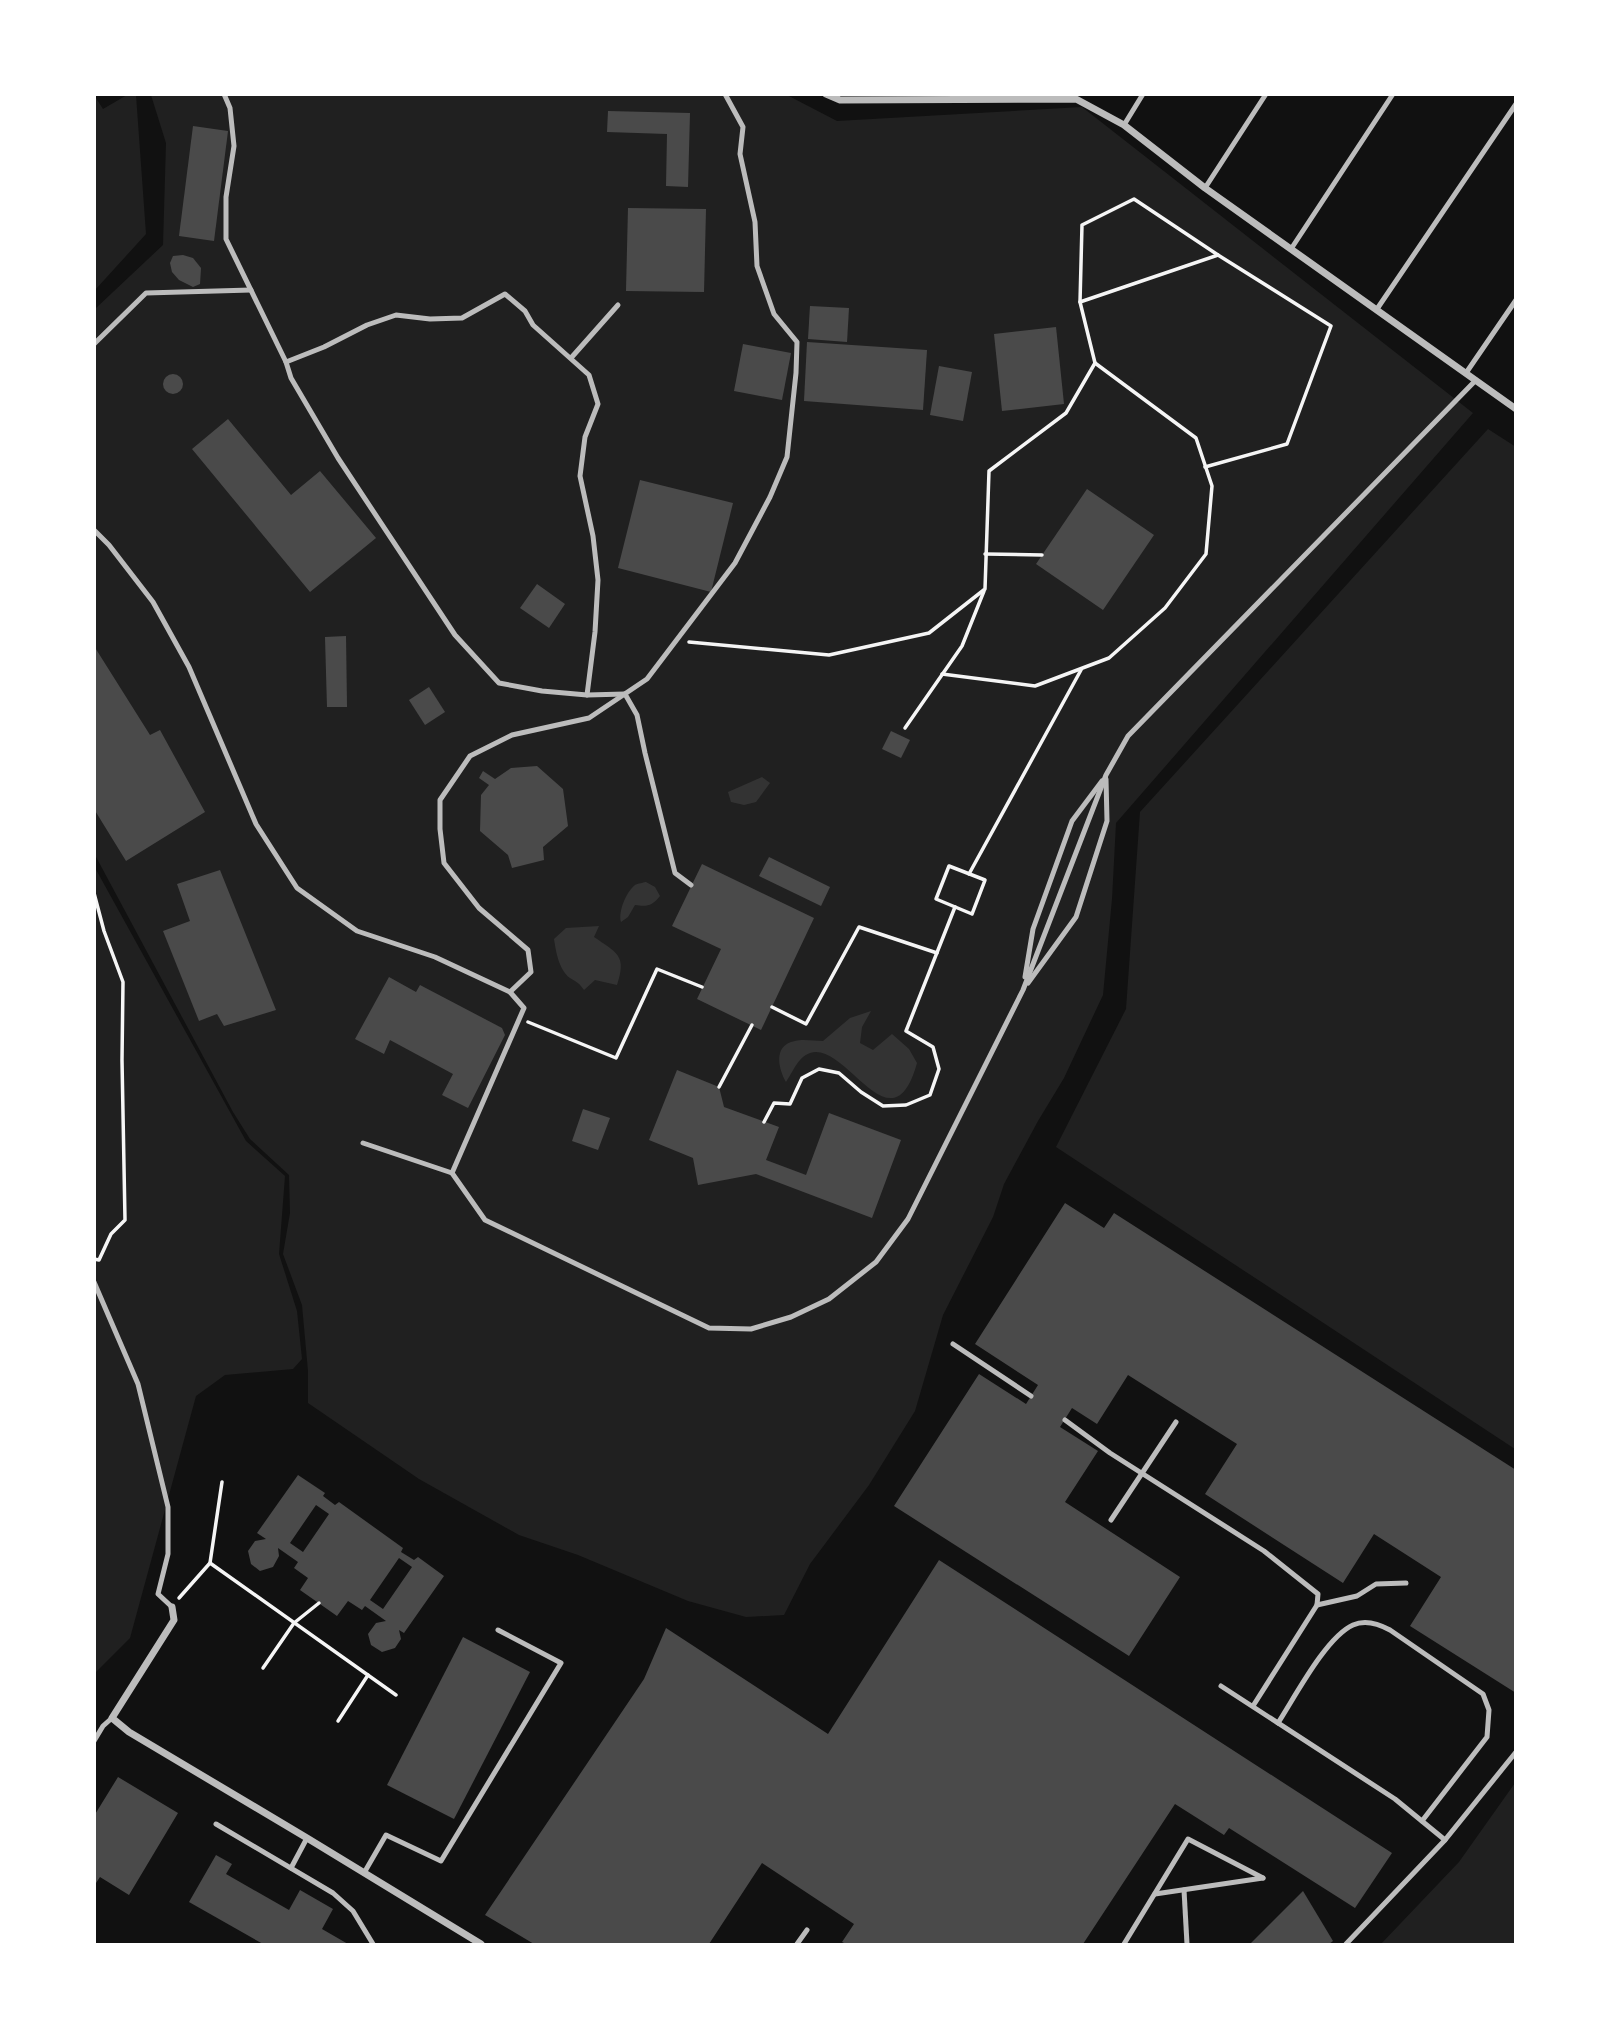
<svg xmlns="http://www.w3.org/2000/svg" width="1610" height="2039" font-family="'DM Sans',sans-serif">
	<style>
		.green { fill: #202020 }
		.water { fill: #333 }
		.building { fill: #4a4a4a; fill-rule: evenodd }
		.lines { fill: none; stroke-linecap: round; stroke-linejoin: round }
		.path { stroke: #f5f5f5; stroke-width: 3.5 }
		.service { stroke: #bcbcbc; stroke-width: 5 }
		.minor { stroke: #bcbcbc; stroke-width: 7 }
	</style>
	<rect width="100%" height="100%" fill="#111"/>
	<g class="green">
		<path d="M785,94L837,121L1082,107L1473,413L1116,823L1112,899L1103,995L1064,1078L1038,1121L1004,1184L993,1217L943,1315L915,1411L869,1485L810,1564L784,1615L746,1617L688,1601L578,1555L519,1535L419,1479L308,1403V1371L302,1305L283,1254L290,1213L289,1175L250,1139L233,1112L95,855V309L163,245L166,143L151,95Z"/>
		<path d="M94,95L103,109L127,95H136L146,234L95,290Z"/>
		<path d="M1488,429L1516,447L1515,1449L1056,1147L1126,1009L1140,812Z"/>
		<path d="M94,866L246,1141L285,1176L279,1254L297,1311L302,1359L293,1369L225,1375L196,1396L130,1638L95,1673Z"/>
		<path d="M1515,1783V1944H1381L1459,1862Z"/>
	</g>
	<g class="water">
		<path d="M762,777L770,783L756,802L744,805L731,802L728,792Z"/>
		<path d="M646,882L655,887L660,896C652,906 647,907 635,905L628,917L621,922C618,912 626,892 635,885C637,884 645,882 646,882Z"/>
		<path d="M599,926L594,937C617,953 627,955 617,985L595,980L584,990C580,984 577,982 570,978C559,970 556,952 554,939L566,928Z"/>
		<path d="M871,1011L862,1027L860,1043L873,1050L892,1034L909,1049L917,1063C892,1153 846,1040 810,1053C798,1057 793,1072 786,1082C778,1068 773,1045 795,1041C803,1039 814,1041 823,1041L850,1018Z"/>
	</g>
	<g class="building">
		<path d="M608,111L690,113L688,187L666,186L667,134L607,132Z"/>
		<path d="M193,126L228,131L214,241L179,236Z"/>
		<path d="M628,208L706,209L704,292L626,291Z"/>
		<path d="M183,255L193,258L201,268L200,284L193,287L179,280L172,272L170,263L173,256Z"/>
		<path d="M810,306L849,308L847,342L808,339Z"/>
		<path d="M1056,327L1064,404L1002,411L994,334Z"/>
		<path d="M807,342L927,350L923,410L804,401Z"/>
		<path d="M743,344L791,353L782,400L734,391Z"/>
		<path d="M939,366L972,372L963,421L930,415Z"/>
		<circle cx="173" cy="384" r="10"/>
		<path d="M228,419L291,495L320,471L376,538L310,592L192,449Z"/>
		<path d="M640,480L733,503L711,592L618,568Z"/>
		<path d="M1087,489L1154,535L1103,610L1036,564Z"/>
		<path d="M537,584L565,604L549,628L520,608Z"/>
		<path d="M346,636L347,707H327L325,637Z"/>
		<path d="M94,646L150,735L160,730L205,812L126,861L94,809Z"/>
		<path d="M429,687L445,712L425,725L409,700Z"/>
		<path d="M891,731L910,740L901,758L882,749Z"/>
		<path d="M537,766L563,789L568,826L543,847L544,860L512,868L508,855L480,831L481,795L489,785L479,778L483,771L495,779L511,768Z"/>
		<path d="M769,857L830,887L821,906L759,876Z"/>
		<path d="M702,864L814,918L761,1030L697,999L721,949L672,926Z"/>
		<path d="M220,870L276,1010L224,1026L217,1014L199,1021L163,931L190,921L177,884Z"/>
		<path d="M389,977L416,992L420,985L502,1028L505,1035L468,1108L442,1095L453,1074L390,1040L384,1054L355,1039Z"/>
		<path d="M677,1070L719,1087L724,1107L779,1127L766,1160L806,1175L829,1113L901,1140L872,1218L756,1174L698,1185L693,1158L649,1140Z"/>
		<path d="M583,1109L610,1118L598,1150L572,1141Z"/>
		<path d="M1065,1203L1104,1228L1114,1213L1516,1470V1693L1410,1626L1441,1577L1374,1534L1343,1583L1205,1494L1237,1444L1128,1375L1097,1424L1072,1408L1060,1427L1098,1451L1065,1502L1180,1577L1129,1656L894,1506L979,1374L1026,1404L1038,1385L975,1344Z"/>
		<path d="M298,1475L325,1493L323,1496L335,1505L339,1502L403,1548L401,1552L414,1560L418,1557L444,1576L404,1633L399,1630L401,1639L395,1648L382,1652L371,1645L368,1634L376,1623L386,1621L365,1606L362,1610L348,1601L337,1616L300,1590L308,1578L294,1568L298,1562L278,1548L279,1556L273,1567L260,1571L251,1564L248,1551L255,1541L266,1539L257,1533ZM316,1505L329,1514L303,1552L290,1543ZM399,1558L412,1567L383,1609L370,1600Z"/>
		<path d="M939,1560L1392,1853L1355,1908L1229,1828L1224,1835L1175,1804L1083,1944H846L842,1942L854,1924L762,1863L709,1944H534L485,1915L644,1679L666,1628L828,1734Z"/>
		<path d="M463,1637L530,1672L454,1819L387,1785Z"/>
		<path d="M118,1777L178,1813L129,1895L100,1877L94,1886V1816Z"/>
		<path d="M216,1855L232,1864L226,1874L289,1910L300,1890L333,1909L322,1929L348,1944H263L189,1902Z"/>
		<path d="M1303,1891L1333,1941L1329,1944H1250Z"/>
	</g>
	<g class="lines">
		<g class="path">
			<path d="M1080,302L1082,225L1134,199L1218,255"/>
			<path d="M985,554L1042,555"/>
			<path d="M689,642L829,655L929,633L985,589L989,471L1066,413L1095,363L1080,302L1218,255L1331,326L1287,444L1205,467"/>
			<path d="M942,674L1035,686L1109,658L1165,608L1206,554L1212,486L1196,438L1095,363"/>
			<path d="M905,728L962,646L984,591"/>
			<path d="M949,866L985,880L972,914L936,899Z"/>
			<path d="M969,874L1081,670"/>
			<path d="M94,893L104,931L123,982L122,1060L125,1220L111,1234L99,1260L94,1259"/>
			<path d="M772,1007L806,1024L859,927L937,953"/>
			<path d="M528,1022L616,1058L657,969L702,987"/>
			<path d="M719,1087L752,1025"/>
			<path d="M764,1122L774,1103L790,1104L802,1078L819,1069L839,1073L861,1092L883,1106L906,1105L930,1095L939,1069L933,1047L906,1031L955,907"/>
			<path d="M222,1482L210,1563L396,1695"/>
			<path d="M179,1598L210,1563"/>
			<path d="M263,1668L294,1623L319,1603"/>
			<path d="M338,1721L368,1675"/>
		</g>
		<g class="service">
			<path d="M224,94L230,108L234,146L226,197V239L286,362L291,378L338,458L455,635L499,683L542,691L587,695L625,694L637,715L645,753L675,873L691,885"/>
			<path d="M1124,125L1143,94"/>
			<path d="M1205,188L1266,94"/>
			<path d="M1291,249L1393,94"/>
			<path d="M1377,309L1516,104"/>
			<path d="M94,344L146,293L251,290"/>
			<path d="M571,358L618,305"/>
			<path d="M286,362L324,347L367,325L396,315L430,319L462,318L505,294L525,311L533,325L589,375L598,404L585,437L580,476L593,536L598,580L595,632L587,695"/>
			<path d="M1466,373L1516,300"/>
			<path d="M94,530L109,545L153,602L189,667L256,824L297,888L357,931L435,957L510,992L524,1008L452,1173"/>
			<path d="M1025,977L1033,929L1072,821L1102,781"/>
			<path d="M1028,983L1076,917L1107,821L1106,779"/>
			<path d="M510,992L531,972L528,950L479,908L444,863L440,829V800L470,756L512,735L589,718L647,679L735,563L770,497L787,457L796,373L797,342L774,314L757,266L755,222L740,154L743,127L725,94"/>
			<path d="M363,1143L452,1173L485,1220L709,1328L751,1329L791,1317L829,1299L876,1262L908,1219L1023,990L1106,775L1128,736L1476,380"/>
			<path d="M94,1282L138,1384L168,1507V1554L158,1594L172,1607"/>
			<path d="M953,1344L1031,1396"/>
			<path d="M1065,1420L1110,1453L1264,1551L1318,1594L1317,1605L1253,1706"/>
			<path d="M1111,1520L1176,1422"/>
			<path d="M1317,1605L1357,1596L1376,1584L1406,1583"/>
			<path d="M1221,1686L1395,1799L1445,1840"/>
			<path d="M1278,1723C1295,1697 1326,1637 1353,1625C1366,1619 1379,1624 1390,1630L1483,1694L1489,1710L1487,1737L1422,1821"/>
			<path d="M94,1741L103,1726L112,1718"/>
			<path d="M216,1824L333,1893L353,1911L373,1944"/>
			<path d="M291,1868L307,1838"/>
			<path d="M364,1873L386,1835L441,1861L561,1663L498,1630"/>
			<path d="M1184,1890L1187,1944"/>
			<path d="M1155,1894L1263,1878"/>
			<path d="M797,1944L807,1930"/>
			<path d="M1124,1944L1188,1839L1263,1878"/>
			<path d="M1346,1944L1445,1840L1516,1752"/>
		</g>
		<g class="minor">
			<path d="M826,94L840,100L1076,99L1124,125L1205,188L1516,409"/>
			<path d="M172,1607L174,1620L112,1718L129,1732L307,1838L481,1944"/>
		</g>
	</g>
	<rect width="1610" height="2039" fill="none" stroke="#ffffff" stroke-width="192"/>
</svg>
